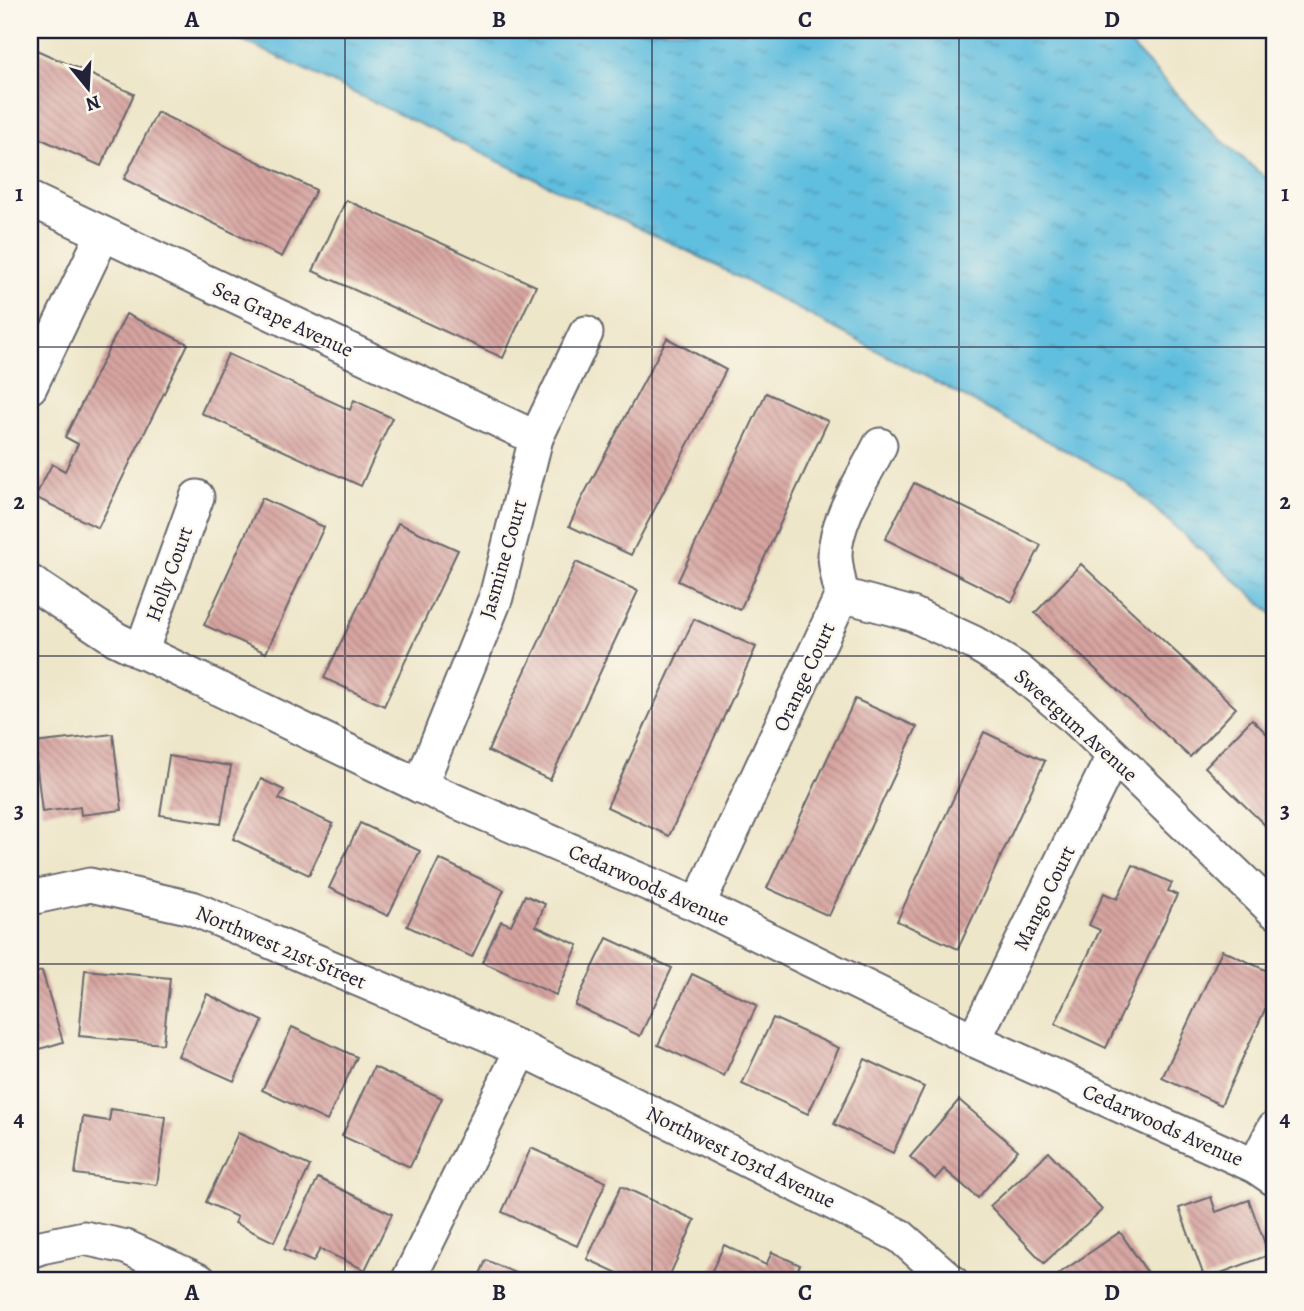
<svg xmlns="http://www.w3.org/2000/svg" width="1304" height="1311" font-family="Alegreya,serif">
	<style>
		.water { fill: url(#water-ripples); stroke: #41708c; stroke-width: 2 }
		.building { fill: url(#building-back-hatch) }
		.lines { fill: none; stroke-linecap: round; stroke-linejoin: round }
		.street-casing { stroke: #69676d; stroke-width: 37 }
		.street { stroke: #fff; stroke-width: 33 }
		.grid { fill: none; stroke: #22223b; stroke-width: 2; stroke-opacity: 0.55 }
		.labels { text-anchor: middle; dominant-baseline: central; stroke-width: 5; stroke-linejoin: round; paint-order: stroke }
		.street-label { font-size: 21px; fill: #22223b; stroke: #fbf7ec }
		.neatline { fill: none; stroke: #22223b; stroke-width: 2.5 }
		.grid-label { font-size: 23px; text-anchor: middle; font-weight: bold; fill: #22223b }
	</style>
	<defs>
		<pattern id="water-ripples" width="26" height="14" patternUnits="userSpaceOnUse" patternTransform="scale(1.75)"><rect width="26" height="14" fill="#60bede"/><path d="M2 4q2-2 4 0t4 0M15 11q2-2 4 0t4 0" fill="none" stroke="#4f9ab5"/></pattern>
		<pattern id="building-back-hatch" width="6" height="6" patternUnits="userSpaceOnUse" patternTransform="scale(1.75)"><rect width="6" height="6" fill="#d7a4a0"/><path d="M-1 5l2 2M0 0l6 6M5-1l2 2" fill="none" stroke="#ae8584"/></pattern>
	</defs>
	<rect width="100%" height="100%" fill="#fbf7ec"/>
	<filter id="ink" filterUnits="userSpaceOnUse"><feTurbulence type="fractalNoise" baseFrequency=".0143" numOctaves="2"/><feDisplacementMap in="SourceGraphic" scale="14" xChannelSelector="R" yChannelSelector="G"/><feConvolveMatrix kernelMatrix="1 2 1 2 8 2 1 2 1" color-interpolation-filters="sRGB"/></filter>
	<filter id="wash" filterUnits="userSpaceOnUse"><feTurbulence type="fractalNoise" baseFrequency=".00686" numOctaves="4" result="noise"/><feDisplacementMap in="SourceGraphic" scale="28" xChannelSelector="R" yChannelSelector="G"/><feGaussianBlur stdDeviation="1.57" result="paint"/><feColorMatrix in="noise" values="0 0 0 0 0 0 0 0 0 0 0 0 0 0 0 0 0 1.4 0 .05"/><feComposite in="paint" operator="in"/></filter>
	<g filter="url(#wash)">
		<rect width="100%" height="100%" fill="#eee6c9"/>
		<path class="water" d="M221,30H1117L1210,130L1274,185V615L1125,482L698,256Z"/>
		<g id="blocks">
			<g class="building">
				<path d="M30,47L134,94L101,166L30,134Z"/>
				<path d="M157,112L316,190L282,257L124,179Z"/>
				<path d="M346,200L536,286L503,358L313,271Z"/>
				<path d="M126,314L188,344L98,528L35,497L52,464L65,471L78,444L65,437Z"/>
				<path d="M667,338L726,370L631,555L569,526L582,498Z"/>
				<path d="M228,354L350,410L354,400L392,418L361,486L201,413Z"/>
				<path d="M766,393L828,421L740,610L678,581Z"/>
				<path d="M914,483L1041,545L1012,602L885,539Z"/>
				<path d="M262,498L324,527L266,653L204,625Z"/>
				<path d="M398,523L458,550L384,706L324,678Z"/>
				<path d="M576,562L638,591L550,780L488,751Z"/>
				<path d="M1081,564L1236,708L1190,757L1035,613Z"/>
				<path d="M694,619L756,647L669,836L607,807Z"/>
				<path d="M855,699L917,727L829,916L767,888Z"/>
				<path d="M1252,719L1274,741V834L1205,767Z"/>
				<path d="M984,732L1045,761L958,949L897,921Z"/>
				<path d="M113,734L122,810L81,815L80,807L42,812L34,743Z"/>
				<path d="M169,756L231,766L221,824L160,815Z"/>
				<path d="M261,779L284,790L279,799L333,824L309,875L233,839Z"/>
				<path d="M360,823L420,851L388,916L329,888Z"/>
				<path d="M439,859L504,890L472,957L407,926Z"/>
				<path d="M1133,865L1172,883L1168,891L1177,895L1106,1048L1055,1024L1100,930L1089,925L1104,893L1117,899Z"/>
				<path d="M525,895L545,904L536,926L578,945L556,995L482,962L501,921L511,925Z"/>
				<path d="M607,938L672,968L640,1036L575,1005Z"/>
				<path d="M1222,950L1274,974V990L1221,1105L1162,1078Z"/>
				<path d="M85,970L170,978L163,1044L79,1036Z"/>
				<path d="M42,971L63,1042L30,1052V975Z"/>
				<path d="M692,974L757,1005L724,1076L658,1045Z"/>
				<path d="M207,994L263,1021L234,1081L178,1056Z"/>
				<path d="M773,1018L839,1048L808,1114L742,1084Z"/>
				<path d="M292,1027L357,1057L327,1121L262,1090Z"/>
				<path d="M865,1059L924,1087L893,1153L834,1124Z"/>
				<path d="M374,1067L442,1098L410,1167L342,1136Z"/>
				<path d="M959,1100L1018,1150L978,1198L944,1169L935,1179L910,1157Z"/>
				<path d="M111,1109L166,1117L157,1185L75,1174L83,1117L109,1121Z"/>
				<path d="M238,1133L310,1166L274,1242L235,1223L237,1217L206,1202Z"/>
				<path d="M531,1148L606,1182L577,1246L502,1212Z"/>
				<path d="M1049,1152L1102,1210L1044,1263L990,1206Z"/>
				<path d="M318,1178L392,1214L365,1270L320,1249L313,1262L284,1249Z"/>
				<path d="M621,1186L695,1220L667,1281H635L587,1259Z"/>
				<path d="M1211,1197L1216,1212L1249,1200L1269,1255L1205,1279L1179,1208Z"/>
				<path d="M1120,1232L1153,1281H1057L1054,1277Z"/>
				<path d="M724,1245L766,1265L772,1252L800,1265L792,1281H707Z"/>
				<path d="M486,1260L533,1281H477Z"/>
			</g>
		</g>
	</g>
	<g filter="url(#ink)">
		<use href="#blocks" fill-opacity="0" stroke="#69676d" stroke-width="2"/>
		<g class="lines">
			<g class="street-casing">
				<g id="street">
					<path d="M30,199L536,438"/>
					<path d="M30,387L103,234"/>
					<path d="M30,582L116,639L420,786L698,905L974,1040L1255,1166L1274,1179"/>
					<path d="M842,595L912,614L974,643L1015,668L1078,721L1274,911"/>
					<path d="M141,652L197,497"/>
					<path d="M420,786L496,597L536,438L586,333"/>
					<path d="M30,898L90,885L192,908L522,1049L900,1236L951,1281"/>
					<path d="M698,905L842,595C839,583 836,570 835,557C834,522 864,477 880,445"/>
					<path d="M974,1040L1113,756"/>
					<path d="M1255,1166L1274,1128"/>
					<path d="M30,1251L41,1247L84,1238L126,1247L200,1281"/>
					<path d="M408,1281L522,1049"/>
				</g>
			</g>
			<use href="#street" class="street"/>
		</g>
	</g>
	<path class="grid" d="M345,30V1281M652,30V1281M959,30V1281M30,347H1274M30,656H1274M30,964H1274"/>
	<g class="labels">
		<g class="street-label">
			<text transform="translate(283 319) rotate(25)">Sea Grape Avenue</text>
			<text transform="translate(503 559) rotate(-74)">Jasmine Court</text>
			<text transform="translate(169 574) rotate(-70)">Holly Court</text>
			<text transform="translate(804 677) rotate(-65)">Orange Court</text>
			<text transform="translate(1076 725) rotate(42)">Sweetgum Avenue</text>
			<text transform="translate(649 885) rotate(24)">Cedarwoods Avenue</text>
			<text transform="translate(1044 898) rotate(-64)">Mango Court</text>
			<text transform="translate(281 947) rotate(23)">Northwest 21st Street</text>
			<text transform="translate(1163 1125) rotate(24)">Cedarwoods Avenue</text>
			<text transform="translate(741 1157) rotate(26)">Northwest 103rd Avenue</text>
		</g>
	</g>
	<rect width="1304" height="1311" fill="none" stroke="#fbf7ec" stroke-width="77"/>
	<g transform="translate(88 88) rotate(162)" stroke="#fbf7ec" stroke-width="5" paint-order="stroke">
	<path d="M0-5L12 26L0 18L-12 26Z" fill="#22223b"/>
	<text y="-10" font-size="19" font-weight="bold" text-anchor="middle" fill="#22223b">N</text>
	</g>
	<rect x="38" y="38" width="1228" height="1234" class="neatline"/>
	<g class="grid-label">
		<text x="192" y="27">A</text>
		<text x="499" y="27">B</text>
		<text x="805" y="27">C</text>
		<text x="1112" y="27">D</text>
		<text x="19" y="201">1</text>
		<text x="1285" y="201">1</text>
		<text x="19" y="509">2</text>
		<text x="1285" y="509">2</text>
		<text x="19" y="818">3</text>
		<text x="1285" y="818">3</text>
		<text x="19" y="1126">4</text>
		<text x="1285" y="1126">4</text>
		<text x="192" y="1300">A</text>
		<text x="499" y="1300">B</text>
		<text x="805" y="1300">C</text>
		<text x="1112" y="1300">D</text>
	</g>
</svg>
